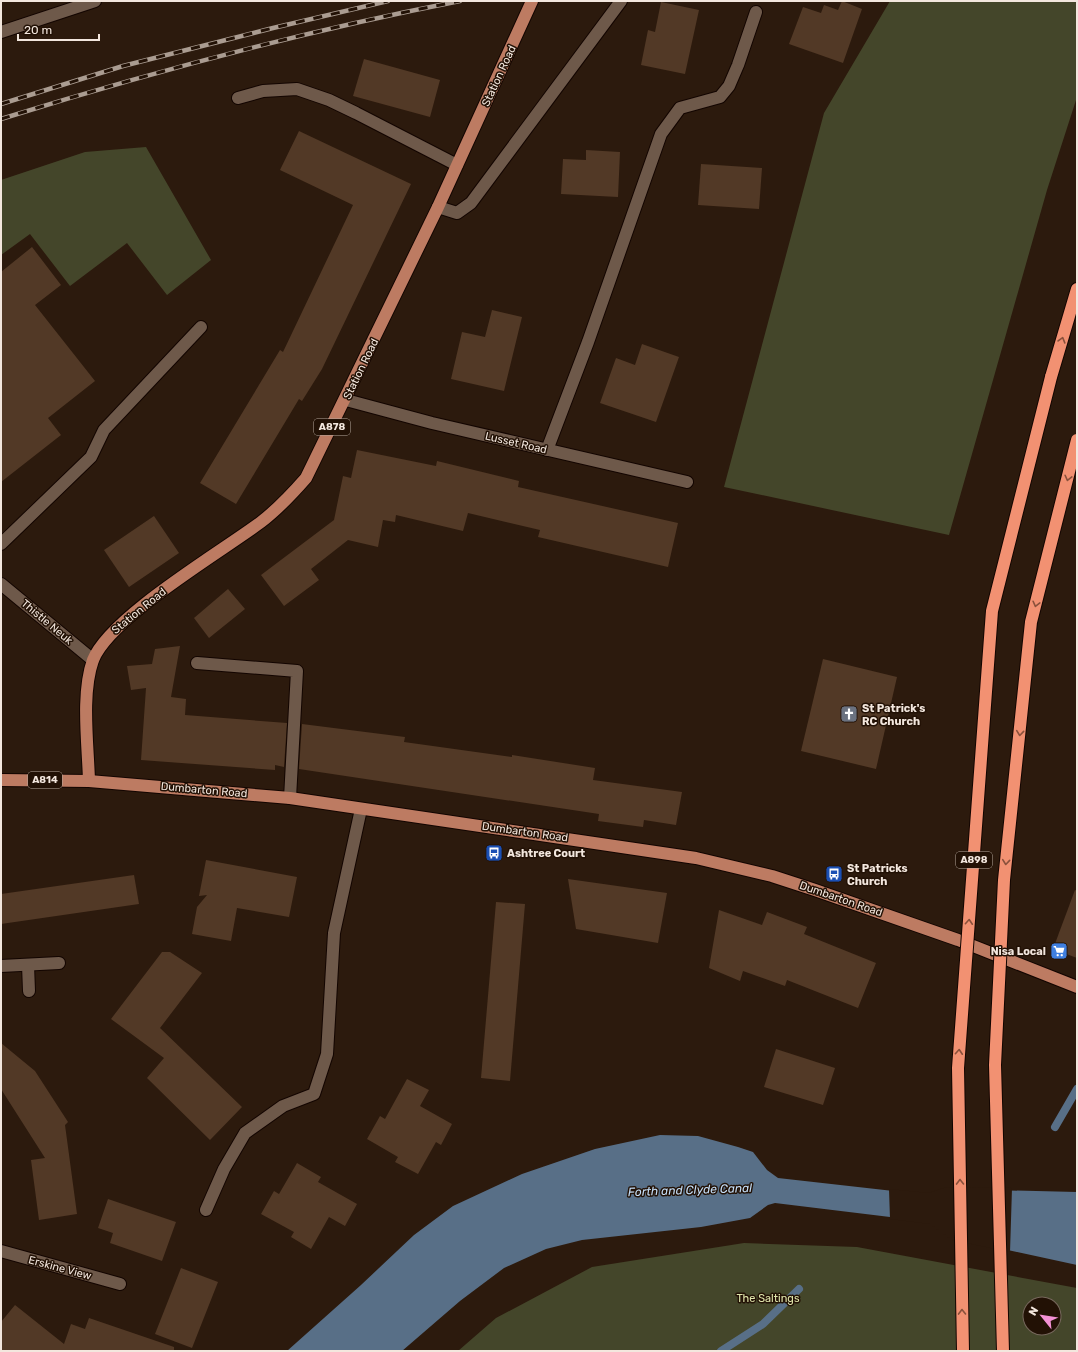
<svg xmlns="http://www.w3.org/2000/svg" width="1078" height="1352" font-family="Rubik,sans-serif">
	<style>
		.green { fill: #44462a; fill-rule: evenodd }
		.water { fill: #586f87 }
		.pier { fill: #2c1a0d }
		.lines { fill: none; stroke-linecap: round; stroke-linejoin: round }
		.stream { stroke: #586f87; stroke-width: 8 }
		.building { fill: #523926 }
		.minor-casing { stroke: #130500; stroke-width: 14 }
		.major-casing { stroke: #130500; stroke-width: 14 }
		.highway-casing { stroke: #130500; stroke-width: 14 }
		.minor { stroke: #6e594a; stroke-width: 12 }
		.major { stroke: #bd7b62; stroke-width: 12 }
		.highway { stroke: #f29172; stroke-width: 12 }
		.rail-casing { stroke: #aa9c91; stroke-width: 4.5 }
		.rail { stroke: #221105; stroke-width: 3; stroke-dasharray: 9; stroke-linecap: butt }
		.highway-bridge-casing { stroke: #130500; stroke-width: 14; stroke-linecap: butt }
		.highway-bridge { stroke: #f29172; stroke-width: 12 }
		.oneway { stroke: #8a513c }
		.labels { text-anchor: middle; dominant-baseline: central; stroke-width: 3; stroke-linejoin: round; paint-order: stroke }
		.shield { fill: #221105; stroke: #b4a79d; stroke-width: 1 }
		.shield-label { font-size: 10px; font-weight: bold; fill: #f3e7de }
		.street-label { font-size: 11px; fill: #f3e7de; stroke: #221105 }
		.poi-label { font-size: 11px; font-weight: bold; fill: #f3e7de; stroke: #221105; text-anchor: start }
		.park-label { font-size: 11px; fill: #e0e6ac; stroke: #221105 }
		.water-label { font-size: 12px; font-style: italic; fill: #c6e0fa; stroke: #221105 }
	</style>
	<rect width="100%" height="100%" fill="#2c1a0d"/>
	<g class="green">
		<path d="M890,1H1077V97L1047,190L949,535L724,487L824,113Z"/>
		<path d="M146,147L211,260L167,295L127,243L70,286L30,234L1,255V180L85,152Z"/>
		<path d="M744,1243L857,1247L1077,1288V1351H458L496,1318L592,1267ZM1030,1304H1054V1328H1030Z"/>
	</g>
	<path class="water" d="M660,1135L698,1136L738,1147L753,1152L767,1170L778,1178L929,1195L947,1189L1077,1192V1265L953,1238L931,1222L775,1203L768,1205L750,1218L701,1227L582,1240L546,1249L504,1268L460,1301L402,1351H287L361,1285L414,1235L453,1206L522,1174L595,1149Z"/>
	<path class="pier" d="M946,1187L1012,1188L1010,1252L952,1240L930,1224L890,1219L889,1189L929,1193Z"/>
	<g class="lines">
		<g class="stream">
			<path d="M1055,1127L1077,1089"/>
			<path d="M721,1351L763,1324L799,1289"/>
		</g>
	</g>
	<g class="building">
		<path d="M842,1L862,9L843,63L789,44L803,7L821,13L824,5L838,10Z"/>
		<path d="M661,2L699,10L685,74L641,65L648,30L655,32Z"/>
		<path d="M364,59L440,80L430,117L353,96Z"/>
		<path d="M299,131L411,184L322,369L302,401L299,399L236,504L200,483L280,350L283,352L353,205L280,170Z"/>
		<path d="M586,150L620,152L618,197L561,194L563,159L586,160Z"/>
		<path d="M701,164L762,168L759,209L698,205Z"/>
		<path d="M32,247L61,285L35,305L95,381L48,418L61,435L1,482V272Z"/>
		<path d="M492,310L522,317L504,391L451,379L462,332L485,337Z"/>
		<path d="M642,344L679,357L656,422L600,403L616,358L635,365Z"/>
		<path d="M357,450L436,466L437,461L519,481L518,487L678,523L668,567L538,537L540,530L468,513L463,531L396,515L395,522L383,520L378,547L348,540L311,569L319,580L284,606L261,575L334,520L343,476L351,478Z"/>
		<path d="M154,516L179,553L129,587L104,550Z"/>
		<path d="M228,589L245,609L209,638L194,618Z"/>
		<path d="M180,646L171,697L186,699L185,715L287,723L284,767L275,765V770L141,760L146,688L131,690L127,666L152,664L155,649Z"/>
		<path d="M823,659L897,677L876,769L801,751Z"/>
		<path d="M302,724L405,737L404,742L512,757V755L595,768L593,780L682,792L676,825L644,820L643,827L598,821L599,814L299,769Z"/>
		<path d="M206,860L297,877L289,917L237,908L231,941L192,934L197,907L207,895L199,896Z"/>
		<path d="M134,875L139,904L1,924V894Z"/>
		<path d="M568,879L667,893L658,943L576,929Z"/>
		<path d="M1075,890L1077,891V958L1053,949Z"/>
		<path d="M496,902L525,904L510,1081L481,1078Z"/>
		<path d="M719,910L762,925L767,912L807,927L804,934L876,963L858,1008L787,980L785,986L743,971L740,981L709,968Z"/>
		<path d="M162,952H170L202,973L160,1028L242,1107L210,1140L147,1078L164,1058L111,1019Z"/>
		<path d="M1,1043L35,1071L68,1122L65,1125L77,1214L39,1220L31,1160L45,1158L1,1089Z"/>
		<path d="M776,1049L835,1068L823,1105L764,1087Z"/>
		<path d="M407,1079L429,1090L420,1106L452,1124L441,1145L436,1142L418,1174L395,1162L398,1157L367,1139L380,1116L385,1119Z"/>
		<path d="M297,1163L321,1177L318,1182L357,1204L345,1226L329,1217L311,1249L291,1237L294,1232L261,1214L274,1191L279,1194Z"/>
		<path d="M108,1199L176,1222L162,1261L110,1243L113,1233L98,1228Z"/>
		<path d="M181,1268L218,1282L192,1348L155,1334Z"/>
		<path d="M15,1305L64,1344L71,1324L85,1329L89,1318L174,1347V1351H1V1322Z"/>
	</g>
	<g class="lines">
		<g class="minor-casing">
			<g id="minor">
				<path d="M1,32L95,1"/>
				<path d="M238,98L263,91L297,89L329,100L356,113L457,165"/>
				<path d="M438,207L457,213L471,203L621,1"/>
				<path d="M346,400L432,423L687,482"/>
				<path d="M547,450L588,342L661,134L680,108L720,97L729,86L738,65L756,12"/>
				<path d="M1,544L91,457L104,430L201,327"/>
				<path d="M1,584L93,660"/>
				<path d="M197,663L297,671L290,798"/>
				<path d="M28,965L29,991"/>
				<path d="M1,966L59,963"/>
				<path d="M206,1210L224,1169L245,1133L283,1106L314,1094L327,1054L334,933L361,809"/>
				<path d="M1,1251L120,1284"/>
			</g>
		</g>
		<g class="major-casing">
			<g id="major">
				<path d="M1,780L89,781L290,798L696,858L772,876L815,890L958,940L1077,987"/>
				<path d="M89,781C88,744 81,694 93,660C110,617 221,552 261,522C278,509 292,494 306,478L438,207L532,1"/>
			</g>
		</g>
		<g class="highway-casing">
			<path id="highway" d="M1051,377L1077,289"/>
		</g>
		<use href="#minor" class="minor"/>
		<use href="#major" class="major"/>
		<use href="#highway" class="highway"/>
		<g class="rail-casing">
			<g id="rail">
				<path d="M1,104L123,66L273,28L388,1"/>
				<path d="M1,119C152,72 305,31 460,1"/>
			</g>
		</g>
		<use href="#rail" class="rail"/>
		<g class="highway-bridge-casing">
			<g id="highway-bridge">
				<path d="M963,1351L958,1068L992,611L1051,377"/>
				<path d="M1003,1351L995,1065L1004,880L1031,622L1077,440"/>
			</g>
		</g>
		<use href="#highway-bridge" class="highway-bridge"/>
	</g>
	<defs><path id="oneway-chevron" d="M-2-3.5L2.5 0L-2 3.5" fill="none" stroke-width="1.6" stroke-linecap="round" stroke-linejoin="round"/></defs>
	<g class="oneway">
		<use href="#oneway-chevron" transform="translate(1062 340) rotate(-74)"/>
		<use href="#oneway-chevron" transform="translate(1068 478) rotate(104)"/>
		<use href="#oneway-chevron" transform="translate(1036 604) rotate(104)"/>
		<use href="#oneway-chevron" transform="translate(1020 733) rotate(96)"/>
		<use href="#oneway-chevron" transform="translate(1006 862) rotate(96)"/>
		<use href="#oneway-chevron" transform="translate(969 922) rotate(-86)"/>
		<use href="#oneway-chevron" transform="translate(959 1052) rotate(-86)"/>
		<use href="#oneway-chevron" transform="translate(960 1182) rotate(-91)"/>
		<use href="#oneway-chevron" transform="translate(962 1312) rotate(-91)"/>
	</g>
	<defs>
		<g id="church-square" transform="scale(0.9)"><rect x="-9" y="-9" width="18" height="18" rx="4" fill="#6b7280" stroke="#221105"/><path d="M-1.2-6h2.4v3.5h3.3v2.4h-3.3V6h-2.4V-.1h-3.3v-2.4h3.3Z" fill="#fff"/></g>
		<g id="bus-square" transform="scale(0.9)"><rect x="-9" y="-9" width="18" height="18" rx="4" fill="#1a4fb4" stroke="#221105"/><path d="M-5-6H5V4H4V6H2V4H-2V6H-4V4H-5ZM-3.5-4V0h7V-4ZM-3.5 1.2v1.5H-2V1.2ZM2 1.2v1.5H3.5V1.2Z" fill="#fff"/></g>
		<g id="supermarket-square" transform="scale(0.9)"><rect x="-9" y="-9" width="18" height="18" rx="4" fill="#3f7fe0" stroke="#221105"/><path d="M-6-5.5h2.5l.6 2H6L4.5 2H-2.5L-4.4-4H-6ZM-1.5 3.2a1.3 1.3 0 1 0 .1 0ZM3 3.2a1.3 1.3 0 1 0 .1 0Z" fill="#fff"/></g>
	</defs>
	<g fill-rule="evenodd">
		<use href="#church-square" x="849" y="714"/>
		<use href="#bus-square" x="494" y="853"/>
		<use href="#bus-square" x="834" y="874"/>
		<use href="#supermarket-square" x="1059" y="951"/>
	</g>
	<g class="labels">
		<g class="shield">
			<rect x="314" y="419" width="36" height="16" rx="3"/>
			<rect x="28" y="772" width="34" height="16" rx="3"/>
			<rect x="956" y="852" width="36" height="16" rx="3"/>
		</g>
		<g class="shield-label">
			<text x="332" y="427">A878</text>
			<text x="45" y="780">A814</text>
			<text x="974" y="860">A898</text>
		</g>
		<g class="street-label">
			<text transform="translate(499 76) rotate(-65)">Station Road</text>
			<text transform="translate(361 369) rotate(-64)">Station Road</text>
			<text transform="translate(516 443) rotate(13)">Lusset Road</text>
			<text transform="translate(139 611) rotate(-39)">Station Road</text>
			<text transform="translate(47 622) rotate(40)">Thistle Neuk</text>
			<text transform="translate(204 790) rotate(5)">Dumbarton Road</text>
			<text transform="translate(525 832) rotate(8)">Dumbarton Road</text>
			<text transform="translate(841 899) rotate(19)">Dumbarton Road</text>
			<text transform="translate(60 1268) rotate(15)">Erskine View</text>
		</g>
		<g class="poi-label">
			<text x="862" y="708">St Patrick's<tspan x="862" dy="13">RC Church</tspan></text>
			<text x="507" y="853">Ashtree Court</text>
			<text x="847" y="868">St Patricks<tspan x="847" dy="13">Church</tspan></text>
			<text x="1046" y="951" text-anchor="end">Nisa Local</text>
		</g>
		<g class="park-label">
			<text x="768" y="1298">The Saltings</text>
		</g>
		<g class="water-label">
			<text transform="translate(690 1190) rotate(-2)">Forth and Clyde Canal</text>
		</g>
	</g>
	<rect width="1078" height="1352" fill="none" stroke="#f3e7de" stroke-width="4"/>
	<g transform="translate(1042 1316) rotate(300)"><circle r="19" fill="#221105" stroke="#76675c"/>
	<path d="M0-3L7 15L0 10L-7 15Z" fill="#f391d5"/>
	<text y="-6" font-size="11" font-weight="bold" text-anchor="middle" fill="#f3e7de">N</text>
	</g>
	<path d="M18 34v6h81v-6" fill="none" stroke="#f3e7de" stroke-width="2"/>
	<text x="24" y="34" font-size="12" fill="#f3e7de" stroke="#221105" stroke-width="3" paint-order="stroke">20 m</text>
</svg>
